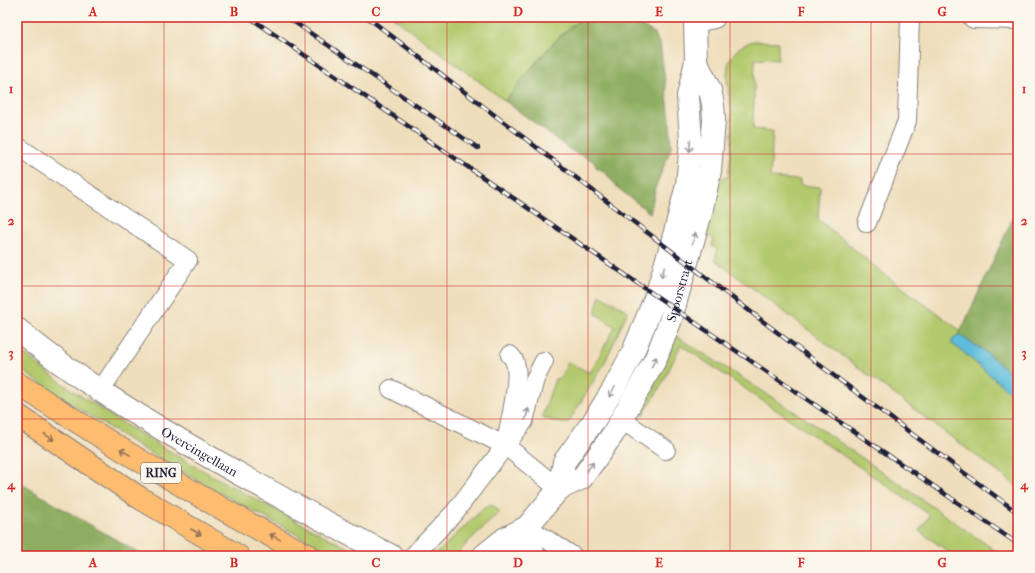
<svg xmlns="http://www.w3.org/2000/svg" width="1035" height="573" font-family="'IM FELL French Canon',serif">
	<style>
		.green { fill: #b3c96d; stroke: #6a7654 }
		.forest { fill: #8ead60; stroke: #58684e }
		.water { fill: #5dbddb; stroke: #40708b }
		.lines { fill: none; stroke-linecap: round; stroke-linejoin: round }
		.service-casing { stroke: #88807c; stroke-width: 20 }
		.minor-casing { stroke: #88807c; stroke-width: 24 }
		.primary-casing { stroke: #88807c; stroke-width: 24 }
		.service { stroke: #fff; stroke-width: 18 }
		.minor { stroke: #fff; stroke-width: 22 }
		.primary { stroke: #fdbc6f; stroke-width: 22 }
		.rail-casing { stroke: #22223b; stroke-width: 4.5 }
		.rail { stroke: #fbf7ec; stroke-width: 3; stroke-dasharray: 9; stroke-linecap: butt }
		.oneway { stroke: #9c9ca7 }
		.oneway2 { stroke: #906f55 }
		.grid { fill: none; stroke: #d62828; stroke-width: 1; stroke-opacity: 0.55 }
		.labels { text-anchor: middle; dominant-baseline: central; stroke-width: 4; stroke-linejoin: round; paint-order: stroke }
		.shield { fill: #fbf7ec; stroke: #636270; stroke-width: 1 }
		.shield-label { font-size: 12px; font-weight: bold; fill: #22223b }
		.street-label { font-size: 13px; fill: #22223b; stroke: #fbf7ec }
		.neatline { fill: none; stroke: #d62828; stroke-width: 1.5 }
		.grid-label { font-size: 13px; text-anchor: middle; font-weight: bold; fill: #d62828 }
	</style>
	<rect width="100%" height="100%" fill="#fbf7ec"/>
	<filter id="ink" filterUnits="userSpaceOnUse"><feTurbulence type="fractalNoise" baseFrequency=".025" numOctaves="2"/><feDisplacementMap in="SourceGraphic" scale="8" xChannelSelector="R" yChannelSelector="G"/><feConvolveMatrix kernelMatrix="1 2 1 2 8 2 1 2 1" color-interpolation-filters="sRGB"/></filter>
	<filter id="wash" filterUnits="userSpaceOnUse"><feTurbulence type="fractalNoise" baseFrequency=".012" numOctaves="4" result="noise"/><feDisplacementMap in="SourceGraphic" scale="16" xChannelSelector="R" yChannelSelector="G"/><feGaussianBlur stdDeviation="0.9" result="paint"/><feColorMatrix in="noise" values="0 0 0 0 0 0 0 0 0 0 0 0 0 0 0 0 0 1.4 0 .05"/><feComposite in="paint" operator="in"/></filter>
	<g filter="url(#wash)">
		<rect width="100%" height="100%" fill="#efdebc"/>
		<g class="green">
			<path d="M393,17H586C560,28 524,78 505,101Z"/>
			<path d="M753,41L778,42V60L755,59L753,129L773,131L770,178L800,180V185L820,187L818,219L884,274L961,331L959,335L953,338L952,344L961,350L1018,399V487L715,260L717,249L712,246L714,238L705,235L719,178L728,177C731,155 733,134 731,112C730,98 725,80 728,66C731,52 741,45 753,41Z"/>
			<path d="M600,295L628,311L604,364L568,423L564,424L542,417L555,379L560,378L568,362L590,373L615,327L595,313Z"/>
			<path d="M676,336L812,423L1003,556H955L919,531L930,515L681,345L662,384L643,416L638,413L660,375Z"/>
			<path d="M17,348C54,379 93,405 134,430C208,476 286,515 363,556H337L227,497L145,450L71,404L17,367Z"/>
			<path d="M487,505L494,506L500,512L469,541L456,556H442L436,554Z"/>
		</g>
		<g class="forest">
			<path d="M586,17H622L655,33L658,42L660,43L670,120L671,148L656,186L650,213L618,188L604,171L597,168L593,161L572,151L505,101C524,78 560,28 586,17Z"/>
			<path d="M1018,207V380L983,350L959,335Z"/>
			<path d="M17,481L61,508L144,556H17Z"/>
		</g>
		<path class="water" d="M959,335L983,350L1018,380V399L961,350L952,344L953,338Z"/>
	</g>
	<g filter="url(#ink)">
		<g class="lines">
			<g class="service-casing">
				<g id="service">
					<path d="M17,146L188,260L100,391"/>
					<path d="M867,223L907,121L910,17"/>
					<path d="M391,389L506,446L559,489"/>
					<path d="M622,420L666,450"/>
					<path d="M506,443C509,424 521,380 515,363C515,360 512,357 510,355"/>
					<path d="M527,527L573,556"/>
					<path d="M527,527L536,556"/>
					<path d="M413,556L454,513L524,421L535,379L544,361"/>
				</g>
			</g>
			<g class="minor-casing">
				<g id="minor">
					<path d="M974,17L1018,18"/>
					<path d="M695,21L714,17"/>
					<path id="s1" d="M17,329C75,378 140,417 206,455C267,490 329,525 392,556"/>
					<path d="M559,489L564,462L595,419L614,388L633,352L656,296L675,232L687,185L691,141L688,96L696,61L695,21"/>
					<path d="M483,556L504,539L527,527"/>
					<path id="s2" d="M515,556L527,527L559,489L582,478L613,434L655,360L670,322L701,213L710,171L714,120L713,104L710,90L696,61"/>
				</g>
			</g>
			<g class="primary-casing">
				<g id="primary">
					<path d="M17,383C112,445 209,504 309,556"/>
					<path d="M17,415L140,498L238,556"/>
				</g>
			</g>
			<use href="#service" class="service"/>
			<use href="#minor" class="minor"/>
			<use href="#primary" class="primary"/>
			<g class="rail-casing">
				<g id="rail">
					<path d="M249,17L1018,544"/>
					<path d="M287,17L478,148"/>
					<path d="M367,17L825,369L1018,513"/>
				</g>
			</g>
			<use href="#rail" class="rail"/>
		</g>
		<defs><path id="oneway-shaft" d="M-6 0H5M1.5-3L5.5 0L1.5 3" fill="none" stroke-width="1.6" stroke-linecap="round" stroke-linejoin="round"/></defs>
		<g class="oneway">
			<use href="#oneway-shaft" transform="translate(690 146) rotate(93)"/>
			<use href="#oneway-shaft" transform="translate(694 238) rotate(-74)"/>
			<use href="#oneway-shaft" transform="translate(663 272) rotate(106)"/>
			<use href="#oneway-shaft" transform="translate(654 362) rotate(-64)"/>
			<use href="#oneway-shaft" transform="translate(612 392) rotate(120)"/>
			<use href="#oneway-shaft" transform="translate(527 414) rotate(-75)"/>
			<use href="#oneway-shaft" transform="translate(590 467) rotate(-55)"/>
		</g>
		<g class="oneway2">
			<use href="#oneway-shaft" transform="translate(49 437) rotate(34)"/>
			<use href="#oneway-shaft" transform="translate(125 452) rotate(-149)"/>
			<use href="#oneway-shaft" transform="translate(196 532) rotate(30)"/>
			<use href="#oneway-shaft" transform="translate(275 537) rotate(-151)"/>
		</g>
	</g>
	<path class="grid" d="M164,17V556M305,17V556M447,17V556M588,17V556M730,17V556M871,17V556M17,154H1018M17,286H1018M17,419H1018"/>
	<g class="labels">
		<rect class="shield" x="141" y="463" width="40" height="20" rx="3"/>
		<g class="shield-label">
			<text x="161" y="473">RING</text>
		</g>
		<g class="street-label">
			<text stroke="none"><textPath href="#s2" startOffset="319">Spoorstraat</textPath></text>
			<text stroke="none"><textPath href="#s1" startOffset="220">Overcingellaan</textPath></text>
		</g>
	</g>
	<rect width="1035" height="573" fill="none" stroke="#fbf7ec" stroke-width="44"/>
	<rect x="22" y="22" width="991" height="529" class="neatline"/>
	<g class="grid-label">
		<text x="93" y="16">A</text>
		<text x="234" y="16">B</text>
		<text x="376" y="16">C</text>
		<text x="518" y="16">D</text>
		<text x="659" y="16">E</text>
		<text x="801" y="16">F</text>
		<text x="942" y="16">G</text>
		<text x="11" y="93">1</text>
		<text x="1024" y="93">1</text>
		<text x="11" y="225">2</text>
		<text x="1024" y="225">2</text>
		<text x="11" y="357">3</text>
		<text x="1024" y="357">3</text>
		<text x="11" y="489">4</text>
		<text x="1024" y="489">4</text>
		<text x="93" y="567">A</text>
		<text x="234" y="567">B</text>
		<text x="376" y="567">C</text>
		<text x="518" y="567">D</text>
		<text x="659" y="567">E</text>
		<text x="801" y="567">F</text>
		<text x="942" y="567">G</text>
	</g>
</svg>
